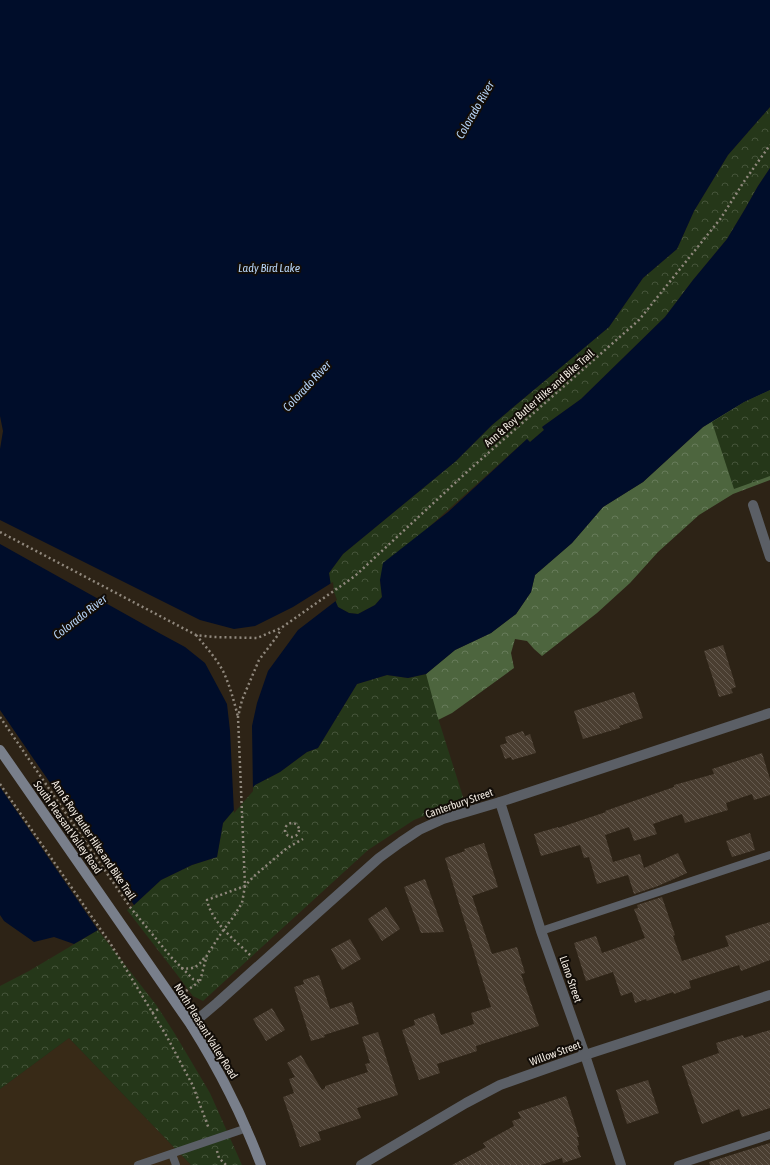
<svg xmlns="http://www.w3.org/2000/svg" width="770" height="1165" font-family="'Asap Condensed',sans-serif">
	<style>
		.built { fill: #382a17 }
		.forest { fill: url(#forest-crowns) }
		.park { fill: url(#park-crowns) }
		.water { fill: #000d2a }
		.pier { fill: #2d2316 }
		.building { fill: url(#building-back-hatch) }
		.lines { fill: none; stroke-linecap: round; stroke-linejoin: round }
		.path { stroke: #90887d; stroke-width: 2.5; stroke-dasharray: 2 3; stroke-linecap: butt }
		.lane { stroke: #5b5f66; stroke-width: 8 }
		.street { stroke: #5b5f66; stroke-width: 10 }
		.secondary { stroke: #797f8b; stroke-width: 10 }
		.labels { text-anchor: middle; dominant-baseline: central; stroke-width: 4; stroke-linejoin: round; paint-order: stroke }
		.street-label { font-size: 11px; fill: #f2ebe2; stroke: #120d08 }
		.water-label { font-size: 12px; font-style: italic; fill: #b5d2f5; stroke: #120d08 }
	</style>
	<defs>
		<pattern id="forest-crowns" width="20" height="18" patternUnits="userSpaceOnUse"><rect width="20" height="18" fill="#4d653e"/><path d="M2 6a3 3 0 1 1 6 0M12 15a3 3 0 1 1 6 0" fill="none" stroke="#677b5a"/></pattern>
		<pattern id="park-crowns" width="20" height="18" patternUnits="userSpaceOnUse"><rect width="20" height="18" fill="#253719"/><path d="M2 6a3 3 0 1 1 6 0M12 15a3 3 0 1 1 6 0" fill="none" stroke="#45543a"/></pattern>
		<pattern id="building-back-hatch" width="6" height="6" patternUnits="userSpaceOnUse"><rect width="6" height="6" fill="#4a3e31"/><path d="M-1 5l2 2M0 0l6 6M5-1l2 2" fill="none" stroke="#655a4f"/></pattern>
	</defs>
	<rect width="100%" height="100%" fill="#2d2316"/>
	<path class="built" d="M69,1038L191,1165H0V1089Z"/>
	<path class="forest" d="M770,390V480L733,494L699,515L658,552L630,583L597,613L542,656L534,649L527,641L515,639L511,653L514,668L452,713L428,725L426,674L455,650L491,633L516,614L531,592L535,575L572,543L603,507L643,482L703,427L744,402Z"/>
	<g class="park">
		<path d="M770,107V168L758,186L745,209L727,239L693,280L665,317L581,399L542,427L544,430L530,442L527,439L430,526L380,580L382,597L375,605L358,614L349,613L338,607L332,593L329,573L343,554L456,461L492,425L609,327L643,278L677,249L694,211L728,155Z"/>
		<path d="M770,390V476L734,489L712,422L744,402Z"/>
		<path d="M426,674L438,718L464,800L414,820L368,850L203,1001L193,996L175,972L127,910L134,905L161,880L192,865L217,857L223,823L255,785L280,772L307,752L318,748L357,684L387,675L408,678Z"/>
		<path d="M98,930L157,1006L175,1034L210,1093L242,1165H191L69,1038L0,1089V986L29,971Z"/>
	</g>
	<g class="water">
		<path d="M0,0H770V107L728,155L694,211L677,249L643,278L609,327L492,425L456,461L343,554L329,573L332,593L338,607L349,613L358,614L375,605L382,597L380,580L383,563L448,512L527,439L530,442L544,430L542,427L581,399L665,317L693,280L727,239L745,209L758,186L770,168V390L744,402L703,427L643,482L603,507L572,543L535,575L531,592L516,614L491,633L455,650L426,674L408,678L387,675L357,684L318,748L307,752L280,772L255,785L223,823L217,857L192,865L161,880L134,905L0,710V449L3,431L0,416Z"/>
		<path d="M0,787L98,930L74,944L54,937L34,942L4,921L0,915Z"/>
	</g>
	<path class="pier" d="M0,520L200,620L234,629L255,626L293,607L333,582L334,592L337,600L298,630L268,671L257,703L252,726L253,791L234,813L230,731L227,704L205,663L185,647L161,634L0,544Z"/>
	<g class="building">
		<path d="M723,645L736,687L731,689L733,693L719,697L704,651Z"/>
		<path d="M634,692L643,718L619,726L620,728L583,739L574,711Z"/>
		<path d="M523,731L525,736L530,734L536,753L512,760L511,757L505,759L500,745L507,743L505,737Z"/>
		<path d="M762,753L770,779V795L754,800L752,794L726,803L728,810L685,823L682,814L653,824L657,834L634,841L629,827L605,835L613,862L640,854L644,868L678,853L687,873L658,886L634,894L628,875L597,884L589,857L584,858L580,845L541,856L534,834L558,827V828L606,812L605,811L674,787V785L714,774L712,769Z"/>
		<path d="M750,833L755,850L732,857L726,841Z"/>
		<path d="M484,843L498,887L472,896L492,954L517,947L525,973L521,974L539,1026L476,1046L477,1051L437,1064L440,1073L419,1080L402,1030L415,1025L414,1020L434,1013L441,1035L474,1024L471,1013L491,1007L445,858L465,851L464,849Z"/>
		<path d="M425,879L444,932L421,933L404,887Z"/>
		<path d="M662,897L675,935L673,936L682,961L729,946L725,936L770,922V960L741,971L739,965L689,981L691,988L674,994L673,992L647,1001L646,999L635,1003L632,992L621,996L613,972L586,981L574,943L596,936L602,953L645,938L634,909L638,908L637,905Z"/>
		<path d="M386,907L400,929L382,941L368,919Z"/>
		<path d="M350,939L361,959L342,970L331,949Z"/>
		<path d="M319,975L330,1009L352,1002L359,1024L324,1035L325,1037L311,1041L294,987L304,984L303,980Z"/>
		<path d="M272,1008L285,1030L266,1041L253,1019Z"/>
		<path d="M770,1030V1108L742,1117L739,1109L702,1124L682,1066L719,1053L716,1043L743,1035L744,1038Z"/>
		<path d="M378,1032L398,1095L357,1108L361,1118L318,1132L321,1140L300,1147L283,1097L294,1093L289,1079L295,1077L287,1063L301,1055L322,1090L325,1088V1086L368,1072L365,1064L370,1063L362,1037Z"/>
		<path d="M648,1080L659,1113L627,1124L616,1090Z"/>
		<path d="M566,1096L579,1137H577L579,1145L577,1146L581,1157L563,1163L562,1158L541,1165H452L486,1147L483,1143L514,1126L512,1121L521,1118L518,1112Z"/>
		<path d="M770,1143V1165H710L709,1162Z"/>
	</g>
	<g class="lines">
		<g class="path">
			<path d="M0,532L196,635L213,637L257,638L281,628L355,576L469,470L639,320L721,218L743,183L770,145"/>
			<path d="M196,635C206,647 216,658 223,671C230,686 234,701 238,717"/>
			<path d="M0,717L130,907L171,957L193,979L200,981"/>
			<path d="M0,784L112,946L166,1035L193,1086L209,1129"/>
			<circle cx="292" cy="830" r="7"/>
			<path d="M250,955C234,939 212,923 207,900L245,886L253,877L287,848L303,839"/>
			<path d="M181,968C193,970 198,967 205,957"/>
			<path d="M200,981L207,955L222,932L234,916L242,903L245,886L238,717L242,700L259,660L278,635L281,629"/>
			<path d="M186,991L199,982"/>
			<path d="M152,1013L160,1008"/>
			<path d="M217,1151L219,1158L226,1165"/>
		</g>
		<g class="lane">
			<path d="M541,931L770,855"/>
			<path d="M172,1154L176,1165"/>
			<path d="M138,1165L247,1128"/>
			<path d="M678,1165L770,1135"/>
		</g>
		<g class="street">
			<path d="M753,505L770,557"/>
			<path d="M500,802L541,931L585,1055L621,1165"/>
			<path d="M191,1025L217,1003L323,908L379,858L401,842L419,830L443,819L500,802L770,713"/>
			<path d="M361,1165L466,1103L500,1085L585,1055L770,995"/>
		</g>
		<path class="secondary" d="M0,750L191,1025C220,1071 242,1114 261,1165"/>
	</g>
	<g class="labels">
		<g class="street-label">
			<text transform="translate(539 398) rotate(-41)">Ann &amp; Roy Butler Hike and Bike Trail</text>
			<text transform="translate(459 803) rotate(-19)">Canterbury Street</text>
			<text transform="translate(68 827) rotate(55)">South Pleasant Valley Road</text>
			<text transform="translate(94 840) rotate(56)">Ann &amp; Roy Butler Hike and Bike Trail</text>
			<text transform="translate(571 979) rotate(71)">Llano Street</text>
			<text transform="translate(206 1031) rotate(58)">North Pleasant Valley Road</text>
			<text transform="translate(555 1053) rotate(-20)">Willow Street</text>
		</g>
		<g class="water-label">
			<text transform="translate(475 110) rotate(-60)">Colorado River</text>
			<text x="269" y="268">Lady Bird Lake</text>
			<text transform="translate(307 386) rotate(-47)">Colorado River</text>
			<text transform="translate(80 617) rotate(-38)">Colorado River</text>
		</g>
	</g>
</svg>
